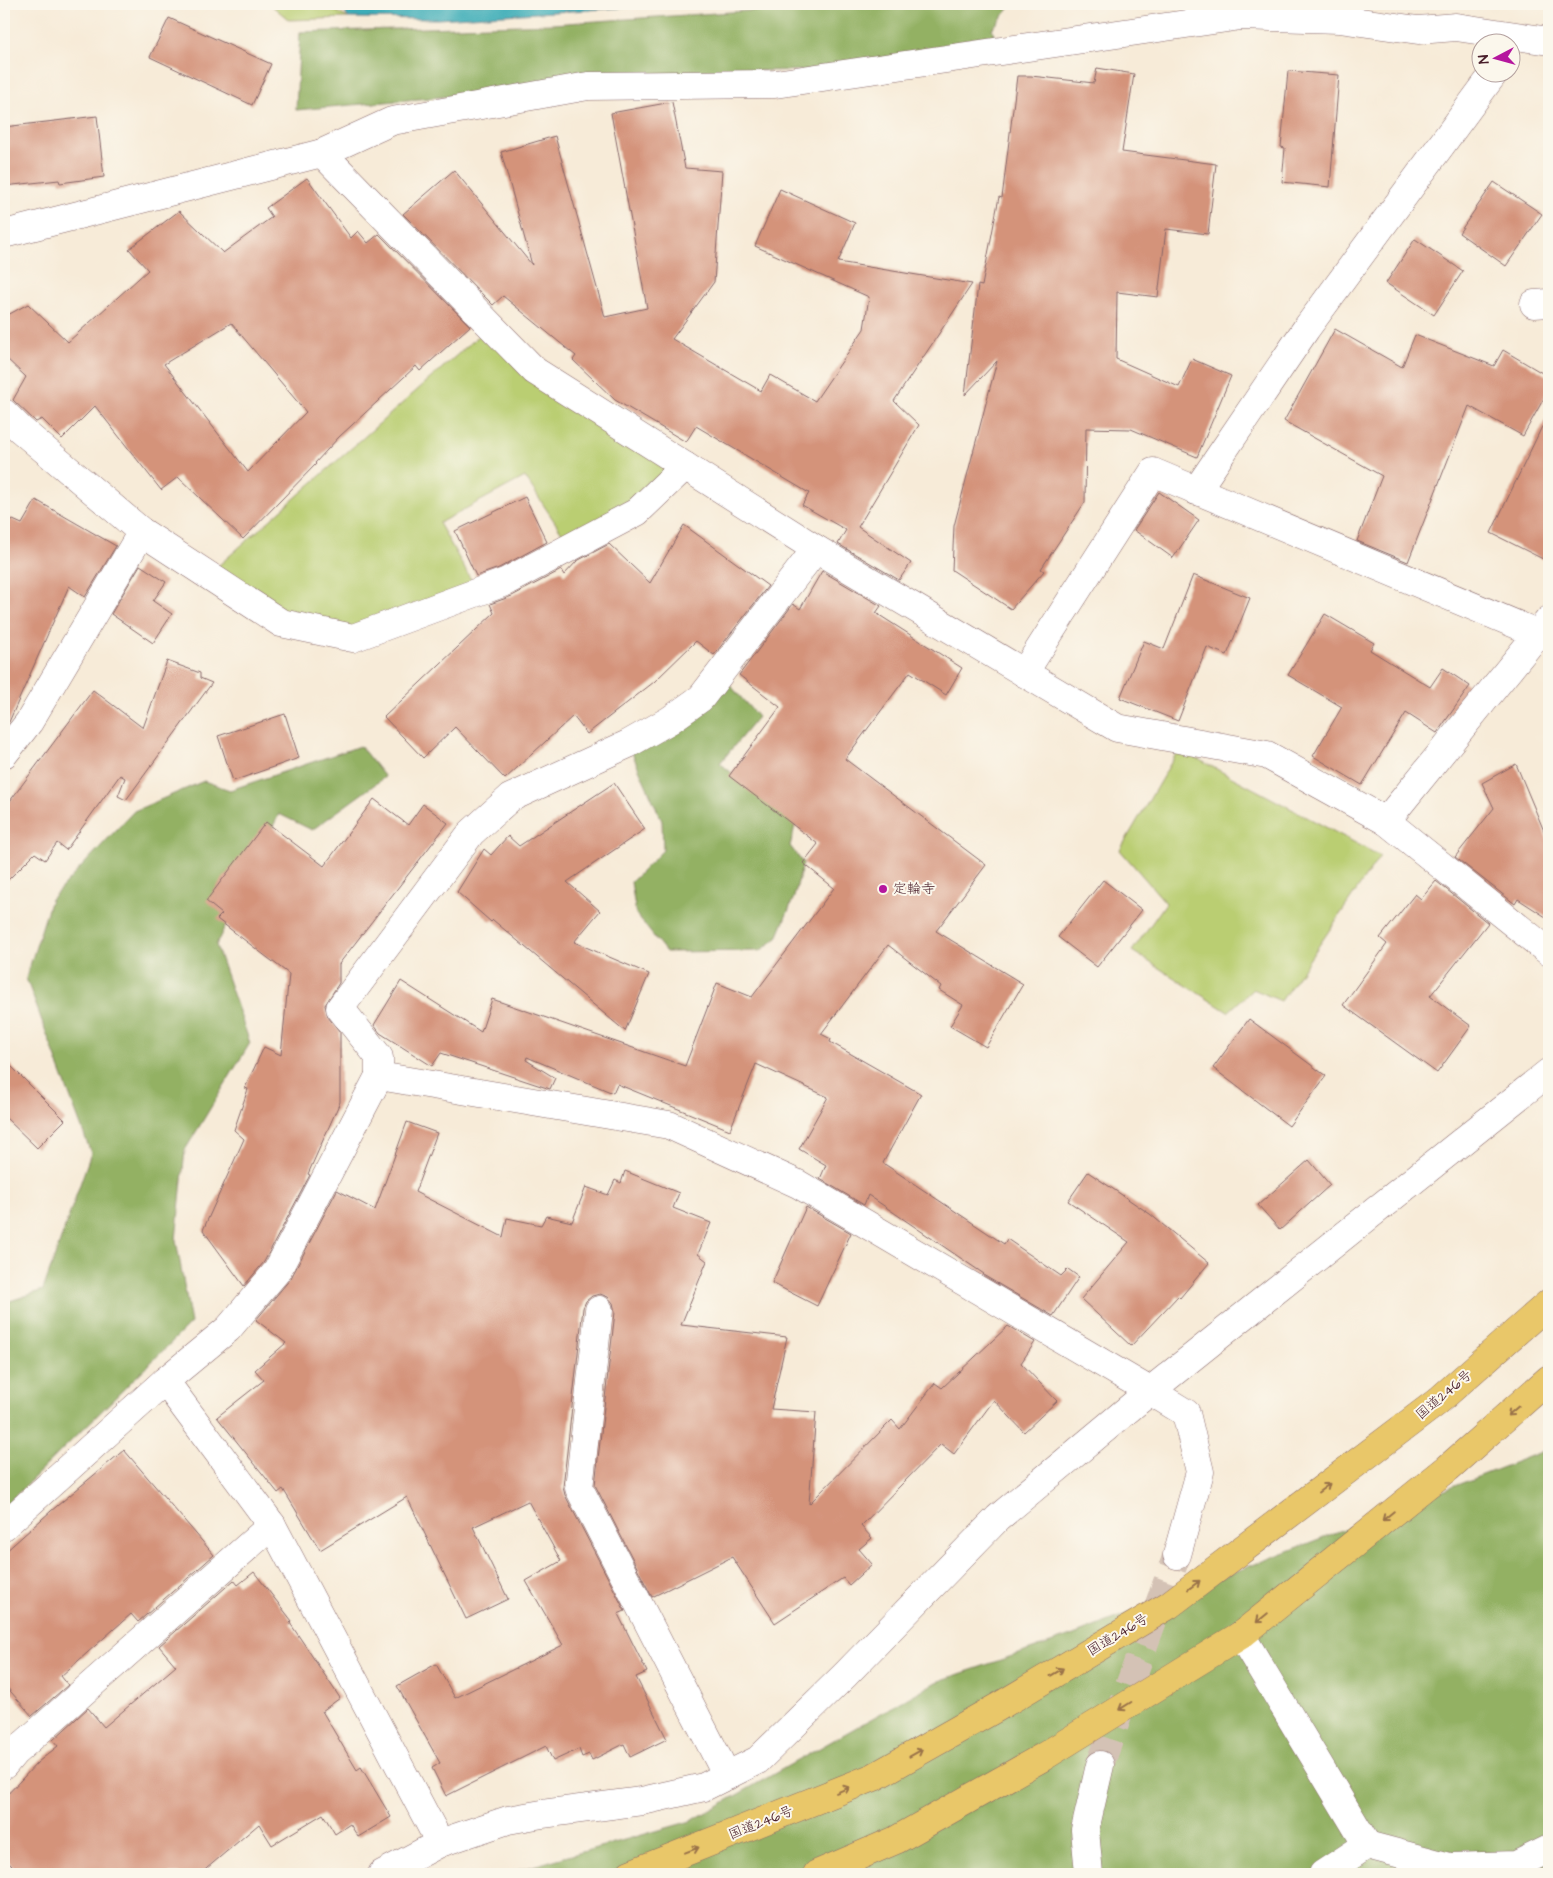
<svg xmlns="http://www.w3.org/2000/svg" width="1553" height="1878" font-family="'Architects Daughter','Klee One',sans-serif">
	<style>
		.green { fill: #bace72; stroke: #82764e }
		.forest { fill: #93b164; stroke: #6e6848 }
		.water { fill: #3dadb8; stroke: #446672 }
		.building { fill: #d4937a; fill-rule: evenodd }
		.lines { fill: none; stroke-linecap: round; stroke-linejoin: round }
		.minor-tunnel { stroke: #d4c2b5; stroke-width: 28; stroke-dasharray: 28 14; stroke-linecap: butt }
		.minor-casing { stroke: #876668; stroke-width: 29 }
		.tertiary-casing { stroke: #876668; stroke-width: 29 }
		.trunk-casing { stroke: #876668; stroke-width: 29 }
		.minor { stroke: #fff; stroke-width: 28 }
		.tertiary { stroke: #fff; stroke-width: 28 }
		.trunk { stroke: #e9c769; stroke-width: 28 }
		.oneway { stroke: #9a734a }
		.poi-dot { fill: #b5179e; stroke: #fbf7ec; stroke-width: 2 }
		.labels { text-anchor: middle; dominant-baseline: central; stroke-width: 4; stroke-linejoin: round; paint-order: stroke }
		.poi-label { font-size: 14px; fill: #4a1f2b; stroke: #fbf7ec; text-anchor: start }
		.street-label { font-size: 14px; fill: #4a1f2b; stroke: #fbf7ec }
	</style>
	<rect width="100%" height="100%" fill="#fbf7ec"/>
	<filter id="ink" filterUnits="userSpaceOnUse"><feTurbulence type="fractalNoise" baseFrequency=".02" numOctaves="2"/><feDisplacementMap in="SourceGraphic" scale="10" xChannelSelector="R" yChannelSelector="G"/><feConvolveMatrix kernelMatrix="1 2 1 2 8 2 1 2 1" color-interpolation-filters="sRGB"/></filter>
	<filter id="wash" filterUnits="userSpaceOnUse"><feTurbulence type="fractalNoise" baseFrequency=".0096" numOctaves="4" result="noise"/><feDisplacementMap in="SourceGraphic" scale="20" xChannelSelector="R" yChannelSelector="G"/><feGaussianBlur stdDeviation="1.12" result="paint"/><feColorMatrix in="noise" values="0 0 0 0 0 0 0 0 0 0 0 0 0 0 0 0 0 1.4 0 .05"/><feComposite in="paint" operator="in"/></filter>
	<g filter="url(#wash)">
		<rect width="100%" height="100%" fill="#f7ebd8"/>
		<g class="green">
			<path d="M270,4H323L348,18L289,20Z"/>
			<path d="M483,332L672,468L647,502L564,536L525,477L439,523L474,585L355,630L281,623L218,566Z"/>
			<path d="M1179,749L1380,856L1281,1001L1253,989L1228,1012L1132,951L1166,903L1120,850Z"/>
		</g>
		<g class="forest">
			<path d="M800,4H1013L992,29L996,41L872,70L731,71L296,110L300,32L552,24L776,9Z"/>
			<path d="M730,685L758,717L720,763L795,826L790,846L803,863L794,897L777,938L760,951L666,952L636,914L631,882L663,850L662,821L628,744Z"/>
			<path d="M360,746L385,777L312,830L279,814L216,945L250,1043L185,1150L176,1240L191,1323L4,1507V1303L43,1290L91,1153L26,978L51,899L134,811L204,781L230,790Z"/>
			<path d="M1549,1449V1874H505L691,1821L936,1682L1071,1636Z"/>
		</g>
		<path class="water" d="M341,4H687L437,19L348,18Z"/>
		<g id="blocks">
			<g class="building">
				<path d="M169,18L271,64L252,105L150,57Z"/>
				<path d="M1097,68L1134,74L1122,152L1216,164L1208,234L1166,229L1158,297L1117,292L1116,359L1179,387L1192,359L1231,376L1197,457L1131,429L1086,428L1085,502L1041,569L1044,571L1011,609L952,570L954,526L997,361L965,395L978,285L982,286L999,197L1002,198L1017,76H1031L1094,83Z"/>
				<path d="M1288,71L1339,75L1330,187L1282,182L1285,148L1281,147Z"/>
				<path d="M672,102L685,168L722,171L714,282L672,339L761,391L770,375L815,401L864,329L869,297L755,246L780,189L855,223L838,262L972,284L894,401L919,425L858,527L911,563L899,580L838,544L846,530L802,505L809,493L696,426L686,442L615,400L573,360L576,356L503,296L493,305L403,214L454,170L532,265L501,152L555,136L605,317L647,308L611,113Z"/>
				<path d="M97,116L104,177L60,183L59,180L4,186V127Z"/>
				<path d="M307,178L351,238L358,231L368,243L379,234L470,326L420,371L416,366L339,437L315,463L316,464L243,539L178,477L161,490L95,406L62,439L42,419L36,422L13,400L26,377L4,356V317L28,304L68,342L148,270L129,249L179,211L223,253L272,217L266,208ZM231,323L306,412L248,472L164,364Z"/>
				<path d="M1494,182L1542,214L1506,266L1459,233Z"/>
				<path d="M1415,239L1463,271L1434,315L1386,283Z"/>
				<path d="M1335,329L1402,367L1415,335L1494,366L1503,350L1549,377V389L1523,436L1469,406L1408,562L1357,541L1382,476L1284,421Z"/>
				<path d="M1549,412V562L1491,533Z"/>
				<path d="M1159,492L1199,520L1173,558L1134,530Z"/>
				<path d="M525,497L547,542L499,568L476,576L455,531Z"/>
				<path d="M36,500L116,546L85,597L69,586L9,722L4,729V516L22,524Z"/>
				<path d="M684,525L768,586L714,655L696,641L654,682L587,734L573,716L505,779L455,727L423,758L384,717L494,613L490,604L512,596L561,570L564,575L577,561L609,544L650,583Z"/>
				<path d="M140,565L166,582L153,601L172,614L153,643L111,614Z"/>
				<path d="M822,571L881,606L876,613L962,668L946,695L910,672L845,759L986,865L936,931L1023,984L986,1047L950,1026L963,1005L939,990L941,986L888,945L821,1034L831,1039L830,1042L921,1094L883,1163L1004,1244L1007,1239L1061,1276L1068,1269L1079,1277L1053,1316L983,1275L984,1274L868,1195L864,1205L820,1179L826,1165L799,1149L828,1097L756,1064L730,1130L617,1084L613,1093L527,1057L526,1060L555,1078L550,1089L441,1053L432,1066L380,1033L374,1025L401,981L481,1032L492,999L685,1066L717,983L752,997L834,888L803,863L818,844L729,776L780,707L739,675L793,604L800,609Z"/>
				<path d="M1193,575L1250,598L1227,655L1207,647L1178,721L1120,698L1144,641L1164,649Z"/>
				<path d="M1325,614L1374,643L1370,650L1430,687L1443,668L1470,686L1437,733L1406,713L1362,785L1313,756L1342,707L1288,675Z"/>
				<path d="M167,661L200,673V678L212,683L126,800L118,796L125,778L120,775L66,850L57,843L45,860L35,853L4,884V809L93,690L143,728Z"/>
				<path d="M285,714L299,758L233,781L218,736Z"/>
				<path d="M1516,764L1549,843V919L1518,899L1515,904L1455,857L1494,808L1482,783Z"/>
				<path d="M614,783L645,829L567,882L600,911L574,942L649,974L625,1031L493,920L491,922L457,892L484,849L491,855L508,836L519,846Z"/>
				<path d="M374,799L408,825L423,804L448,823L339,964V983L325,1005L328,1017L340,1032V1102L308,1174L310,1175L264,1262L244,1286L203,1230L244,1139L234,1130L248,1089L245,1088L264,1047L281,1055L289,974L217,919L222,914L206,901L266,822L324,866Z"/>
				<path d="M1103,880L1142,910L1097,967L1058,937Z"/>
				<path d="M1436,881L1488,923L1430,996L1471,1026L1437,1073L1343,1005L1387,944L1380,938L1415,894L1421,899Z"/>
				<path d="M1249,1019L1326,1076L1289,1126L1213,1068Z"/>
				<path d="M4,1059L65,1120L37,1148L4,1116Z"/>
				<path d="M407,1122L437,1133L415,1192L503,1237L507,1218L541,1225L546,1216L572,1222L586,1187L608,1195L615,1180L621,1183L625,1171L679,1193L673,1208L711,1223L698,1254L707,1261L681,1325L787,1337L771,1409L816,1412L809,1504L892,1420L900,1429L935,1383L942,1388L1008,1326L1035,1342L1021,1363L1057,1401L1024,1432L994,1400L954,1454L941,1444L861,1526L872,1538L859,1549L872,1564L849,1585L843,1578L775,1623L732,1557L652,1597L595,1485L615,1312L613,1303L608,1297L600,1294L592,1296L586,1301L583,1308L563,1487L565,1495L625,1611L618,1614L647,1672L636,1677L667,1739L630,1757L624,1744L592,1760L589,1754L582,1757L579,1749L553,1761L546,1746L446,1796L432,1768L440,1763L397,1686L436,1664L455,1698L563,1645L526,1581L561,1561L528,1501L473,1527L508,1599L466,1619L407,1497L320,1550L283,1489L278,1493L217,1417L264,1380L255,1370L286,1343L256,1320L291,1278L337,1190L375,1210Z"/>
				<path d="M1309,1160L1330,1185L1280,1230L1258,1205Z"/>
				<path d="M1088,1172L1150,1214L1209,1263L1180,1298L1178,1296L1131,1346L1081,1299L1129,1242L1068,1201Z"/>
				<path d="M806,1207L851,1233L817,1306L772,1283Z"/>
				<path d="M124,1450L214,1555L138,1622L131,1614L61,1676L68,1685L32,1716L4,1684V1553L51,1511Z"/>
				<path d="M254,1572L292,1621L290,1623L340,1698L322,1711L357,1770L361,1767L391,1817L358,1837L350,1824L335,1834L323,1814L272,1845L259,1824L200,1874H20L4,1858V1798L38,1762L58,1746L53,1740L88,1708L104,1727L176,1666L159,1646L234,1580L238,1585Z"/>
			</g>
		</g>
	</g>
	<g filter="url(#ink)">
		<use href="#blocks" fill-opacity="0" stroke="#876668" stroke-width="1"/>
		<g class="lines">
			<path class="minor-tunnel" d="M1100,1765L1177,1555"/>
			<g class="minor-casing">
				<g id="minor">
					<path d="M322,153L535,371L816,549L1117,728L1267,755L1386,821"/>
					<path d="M4,234L322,153L392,121L588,86L775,84L1241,16L1339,19L1418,30L1456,27L1549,41"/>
					<path d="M1534,304L1549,303"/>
					<path d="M4,413L20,429L142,532L281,623L353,638L505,582L637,512L685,466"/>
					<path d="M1196,491L1306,329L1495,72"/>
					<path d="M1549,620L1386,821L1549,952"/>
					<path d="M1024,673L1153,472L1539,634"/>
					<path d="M4,754L29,722L142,532"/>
					<path d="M379,1076V1057L340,1008L471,833L510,798L628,744L670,720L701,698L816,549"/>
					<path d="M599,1310L579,1488L727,1776"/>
					<path d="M165,1381L272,1525L440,1843"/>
					<path d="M4,1526L165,1381L228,1329L277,1271L379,1076L669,1125L798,1184L1150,1391L1186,1413L1200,1472L1177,1555"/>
					<path d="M1241,1635L1367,1845L1323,1874"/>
					<path d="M4,1765L14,1753L272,1525"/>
					<path d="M1367,1845L1450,1867L1516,1865L1549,1849"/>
					<path d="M1089,1874L1085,1830L1100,1765"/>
				</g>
			</g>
			<g class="tertiary-casing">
				<path id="tertiary" d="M382,1874L440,1843L508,1820L542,1814L642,1801L704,1787L758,1760L845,1675L998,1518L1150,1391L1549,1072"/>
			</g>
			<g class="trunk-casing">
				<g id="trunk">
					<path d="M630,1874L874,1777L998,1707L1169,1605L1437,1402L1549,1303"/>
					<path d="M817,1874L896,1840L1043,1757L1241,1635L1448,1468L1549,1379"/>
				</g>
			</g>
			<use href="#minor" class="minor"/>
			<use href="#tertiary" class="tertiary"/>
			<use href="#trunk" class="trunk"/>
		</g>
		<defs><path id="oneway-shaft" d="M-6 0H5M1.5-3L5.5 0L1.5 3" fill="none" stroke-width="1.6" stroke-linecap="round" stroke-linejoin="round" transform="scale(1.25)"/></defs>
		<g class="oneway">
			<use href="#oneway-shaft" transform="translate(1513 1411) rotate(139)"/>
			<use href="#oneway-shaft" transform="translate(1324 1488) rotate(-37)"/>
			<use href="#oneway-shaft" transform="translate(1388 1516) rotate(141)"/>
			<use href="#oneway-shaft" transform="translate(1194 1585) rotate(-37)"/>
			<use href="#oneway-shaft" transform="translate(1262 1618) rotate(141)"/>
			<use href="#oneway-shaft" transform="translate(1057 1672) rotate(-31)"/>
			<use href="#oneway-shaft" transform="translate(1125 1706) rotate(148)"/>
			<use href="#oneway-shaft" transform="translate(916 1753) rotate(-29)"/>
			<use href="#oneway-shaft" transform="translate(843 1790) rotate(-22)"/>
			<use href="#oneway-shaft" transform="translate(692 1850) rotate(-21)"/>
		</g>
	</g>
	<circle class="poi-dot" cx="883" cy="889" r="5"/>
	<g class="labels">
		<g class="poi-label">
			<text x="893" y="889">定輪寺</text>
		</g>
		<g class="street-label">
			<text transform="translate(1444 1395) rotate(-40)">国道246号</text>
			<text transform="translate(1118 1635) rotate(-31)">国道246号</text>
			<text transform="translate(761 1823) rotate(-22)">国道246号</text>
		</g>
	</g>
	<rect width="1553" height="1878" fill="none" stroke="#fbf7ec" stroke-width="20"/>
	<g transform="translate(1496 58) rotate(264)"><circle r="24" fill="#fbf7ec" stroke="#b4a19f"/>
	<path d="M0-4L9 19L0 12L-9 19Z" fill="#b5179e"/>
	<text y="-8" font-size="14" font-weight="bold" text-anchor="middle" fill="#4a1f2b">N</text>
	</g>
</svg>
